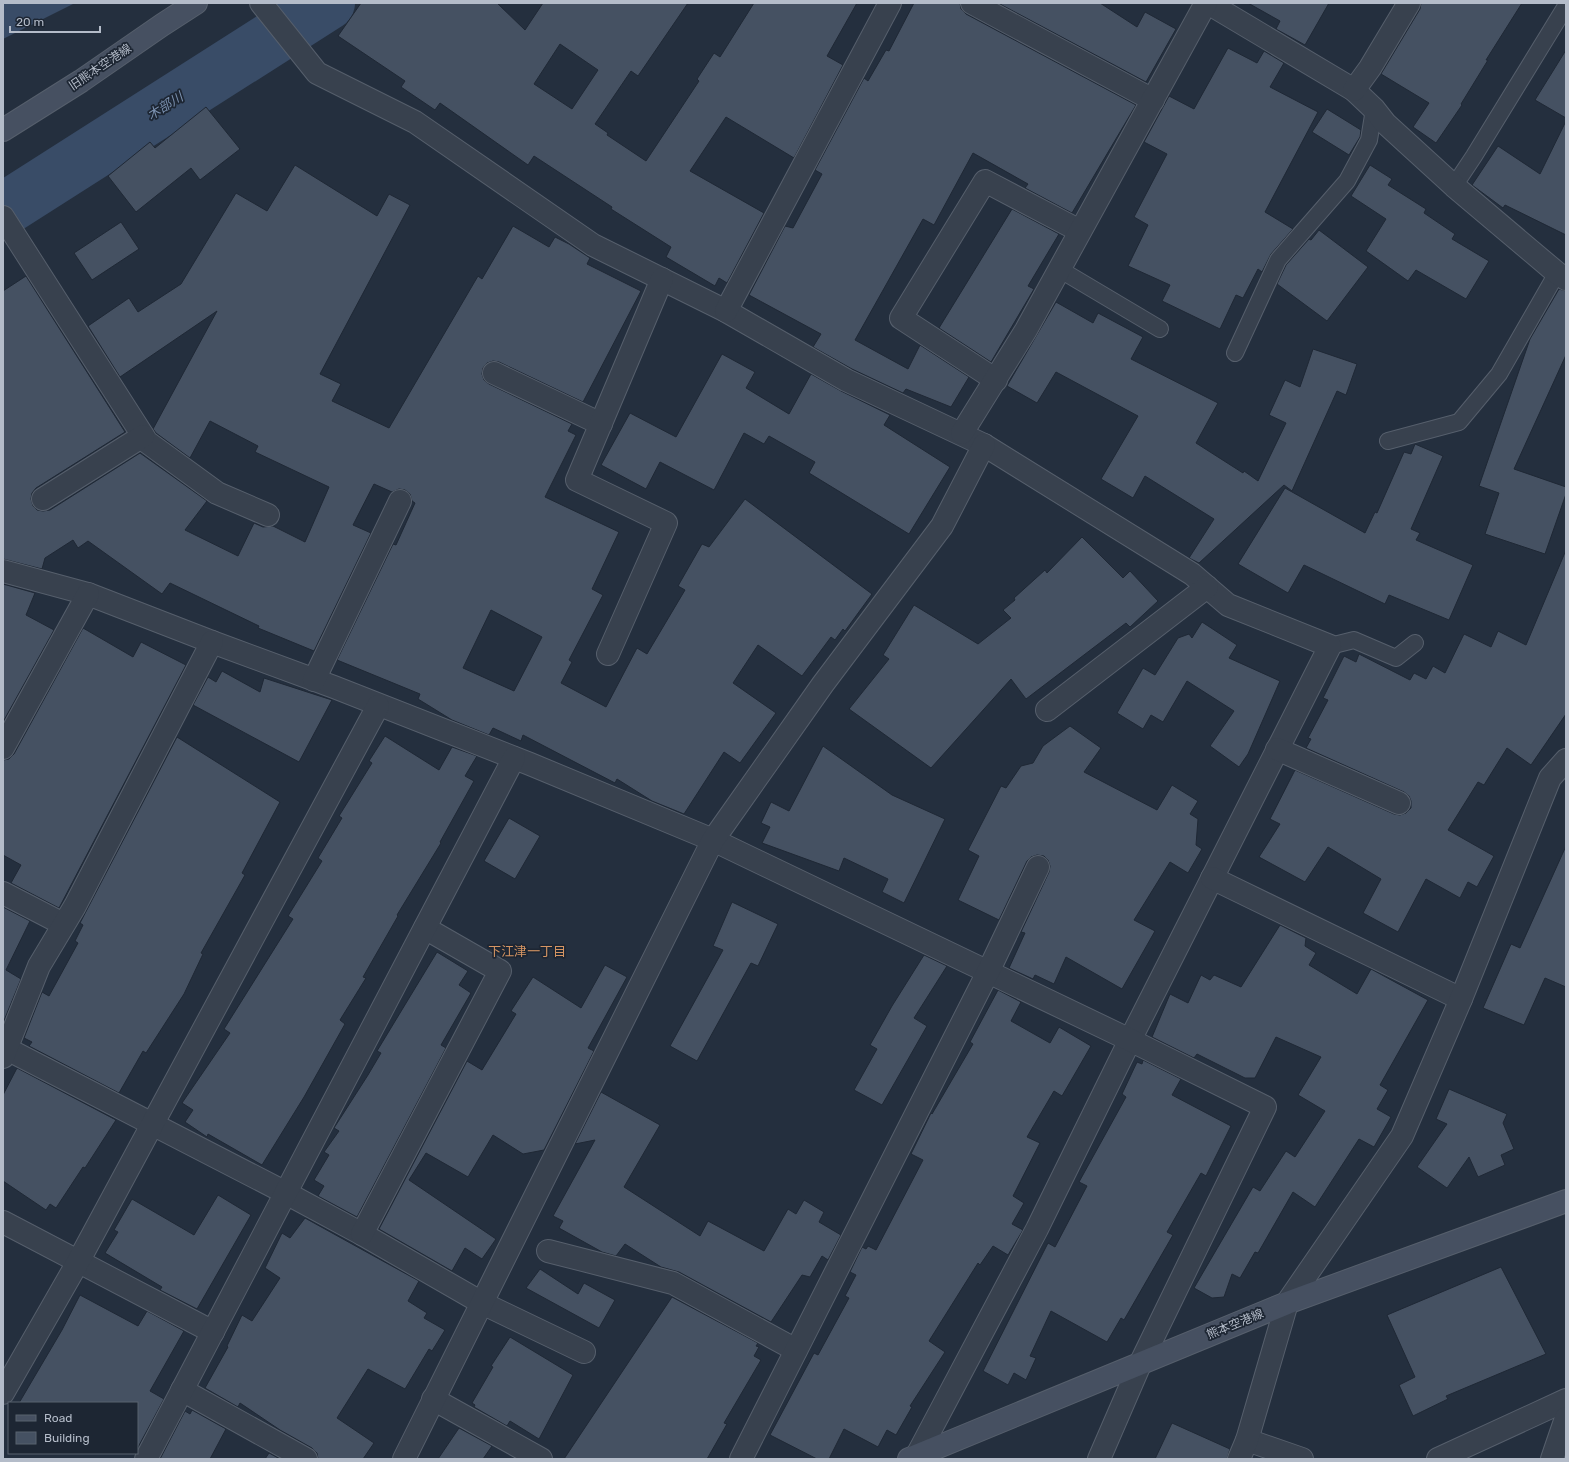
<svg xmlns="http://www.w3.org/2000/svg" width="1569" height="1462" font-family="Rubik,'Noto Sans JP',sans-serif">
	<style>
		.water { fill: #394c67 }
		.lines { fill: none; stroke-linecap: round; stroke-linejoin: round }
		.river { stroke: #394c67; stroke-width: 54 }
		.building { fill: #455162; stroke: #1f2835; fill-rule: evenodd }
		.lane-casing { stroke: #565f6c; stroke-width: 18 }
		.street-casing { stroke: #565f6c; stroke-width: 24 }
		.secondary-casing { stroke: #565f6c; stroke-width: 24 }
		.lane { stroke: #38414e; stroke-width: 16 }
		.street { stroke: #38414e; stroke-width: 22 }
		.secondary { stroke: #465061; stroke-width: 22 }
		.labels { text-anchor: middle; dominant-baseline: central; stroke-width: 3.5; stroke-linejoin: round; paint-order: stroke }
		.street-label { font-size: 12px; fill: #b4bcc9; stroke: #1d2633 }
		.water-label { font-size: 13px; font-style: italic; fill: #7c92b1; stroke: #1d2633 }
		.neighbourhood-label { font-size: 13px; fill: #d59563; stroke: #1d2633 }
	</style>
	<rect width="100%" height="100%" fill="#242f3e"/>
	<path class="water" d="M3,3H75L3,39Z"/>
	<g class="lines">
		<path class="river" d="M3,210L328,3"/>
	</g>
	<g class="building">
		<path d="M361,3H497L525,30L543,3H688L638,76L631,71L595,124L608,133L607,135L646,161L699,81L697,79L714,53L720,57L754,3H857L827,56L843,65L794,158L726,117L690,171L764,213L727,283L719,278L715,286L666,257L671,247L611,209L612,207L534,156L528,165L440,103L435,110L401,87L405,81L338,36ZM560,44L598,70L572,109L534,84Z"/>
		<path d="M914,3H960L961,9L966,14L1136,105L1072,213L1025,188L1028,184L973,153L934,225L923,219L855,340L908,369L920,345L969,377L951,407L906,389L903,393L852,369L813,347L821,334L749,295L785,226L793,228L822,174L815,170L864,78L868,81L886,50L889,51Z"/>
		<path d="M998,3H1100L1137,27L1145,12L1176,29L1146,82Z"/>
		<path d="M1248,3H1329L1305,45L1276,29L1280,21Z"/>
		<path d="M1421,3H1522L1486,60H1488L1461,104L1462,105L1436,143L1413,127L1429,103L1381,74L1420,9Z"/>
		<path d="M1228,48L1257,63L1264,51L1284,63L1270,87L1318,112L1265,212L1293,229L1271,254L1262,272L1258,269L1243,298L1236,295L1220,329L1162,301L1170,285L1128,266L1148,225L1134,217L1167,154L1144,142L1169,96L1194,109Z"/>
		<path d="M1566,50V118L1535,100Z"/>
		<path d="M206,107L240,149L200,180L191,168L136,212L108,176L150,142L155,148Z"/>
		<path d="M1327,109L1361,130L1360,137L1349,155L1312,132Z"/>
		<path d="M1566,121V235L1505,205L1503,208L1472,185L1498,146L1540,174Z"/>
		<path d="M295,165L377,216L389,194L410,205L320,374L341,384L332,401L389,428L478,276L482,279L513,226L549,247L555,237L569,244L590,258L587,264L641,291L583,402L499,362L493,361L487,363L483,368L482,374L484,380L489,384L572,424L568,431L576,435L545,497L619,532L592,589L603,595L569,660L572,662L561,683L606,707L637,648L647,654L685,590L678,586L702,544L709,547L745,499L872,594L845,631L843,629L835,640L831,637L802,676L758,645L733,683L776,713L740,763L724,752L684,814L652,801L617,779L615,783L523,735L521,741L493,728L489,735L452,720L418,699L420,694L337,660L393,544L396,545L415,503L412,501L410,494L405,490L399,489L392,492L374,484L353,525L371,533L314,651L258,628L259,626L170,583L162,594L88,541L78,548L73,540L45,558L42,569L3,559V291L26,276L125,432L36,488L32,493L31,499L33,506L37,510L43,511L50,510L140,453L207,501L185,530L238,556L254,523L263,527L273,526L305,542L329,487L255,452L258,446L210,421L190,458L156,433L153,429L217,311L120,377L88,326L129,298L138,312L181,284L236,193L267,211ZM491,610L542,637L514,691L463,668Z"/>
		<path d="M1370,165L1392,179L1388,185L1426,209L1424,213L1455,234L1452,239L1489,261L1466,299L1416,270L1408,281L1366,251L1386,219L1351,196Z"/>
		<path d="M1012,209L1059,234L1028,286L1034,289L991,362L939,328Z"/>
		<path d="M121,222L139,249L92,280L74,253Z"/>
		<path d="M1319,230L1368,267L1327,321L1277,284L1286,265L1309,239L1311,240Z"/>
		<path d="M1559,289L1566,291V355L1514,469L1566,487V494L1545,554L1485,534L1499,493L1479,486L1530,339Z"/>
		<path d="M1056,302L1093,323L1098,313L1143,337L1131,359L1218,403L1196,443L1243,473L1244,471L1258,481L1286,423L1269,415L1285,380L1300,387L1313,349L1357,364L1346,395L1337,391L1292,491L1284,485L1199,563L1189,558L1214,519L1145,476L1133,498L1101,479L1138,416L1056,372L1037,403L1007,386Z"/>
		<path d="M722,354L755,372L746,388L789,414L811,374L841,391L890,415L884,425L950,467L909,534L809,473L815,462L769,436L764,444L744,433L714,490L660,462L646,489L601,465L630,413L676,437Z"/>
		<path d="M1415,444L1443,456L1411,529L1420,533L1416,540L1473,565L1449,620L1389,595L1385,604L1304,565L1288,593L1238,564L1285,488L1365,533L1375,512L1377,513L1404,452L1411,454Z"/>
		<path d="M1082,537L1123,578L1130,571L1158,601L1130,627L1126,623L1026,699L1011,679L931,768L849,709L889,659L883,655L914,605L978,644L1011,618L1003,610L1015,600L1014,598L1045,570L1047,573Z"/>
		<path d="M1566,550V714L1531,765L1507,748L1484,785L1478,782L1448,830L1494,856L1477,887L1468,882L1460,898L1426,879L1398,932L1363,913L1381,879L1328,847L1305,882L1259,857L1280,824L1270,819L1295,770L1394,814L1400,815L1406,813L1411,808V801L1409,796L1404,792L1306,748L1311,739L1308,738L1328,700L1323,698L1344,656L1356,662L1359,654L1410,680L1414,673L1426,679L1433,666L1445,673L1464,634L1491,647L1498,631L1526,645Z"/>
		<path d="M3,584L35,593L26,615L54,630L3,722Z"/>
		<path d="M1202,622L1237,645L1229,658L1280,681L1248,754L1239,767L1210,746L1234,711L1187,681L1163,722L1151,715L1143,729L1117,713L1143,668L1155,675L1178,638L1189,634L1192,638Z"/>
		<path d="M83,628L133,657L141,642L186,665L59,908L11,883L21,865L3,855V760L9,759L14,754Z"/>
		<path d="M222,671L260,692L264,678L332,700L299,762L193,705L208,677L216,682Z"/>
		<path d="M1070,726L1101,748L1084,772L1157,810L1172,785L1198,801L1190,814L1198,819L1196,845L1202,849L1188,873L1170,862L1134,920L1155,931L1122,989L1066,957L1054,984L1035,975L1033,979L1009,968L1025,933L1021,932L1049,872L1050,866L1048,860L1044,856L1037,855L1031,857L1027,861L999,920L958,900L979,856L968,850L1001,786L1006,788L1021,766L1033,763L1043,746Z"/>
		<path d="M385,736L439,770L452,747L477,756L465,776L474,781L440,842L441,843L397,915L398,916L363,977L366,978L340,1020L345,1024L304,1097L262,1165L208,1134L207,1137L185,1122L193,1110L182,1103L230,1033L224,1029L293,919L288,916L322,861L318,858L342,818L339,816L372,763L369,761Z"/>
		<path d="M177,737L280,802L242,873L245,875L201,953L203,954L184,994L146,1053L143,1051L119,1093L29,1046L32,1042L24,1038L42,992L49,996L78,943L75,941L83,925L80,923Z"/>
		<path d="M823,746L892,795L945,819L904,903L882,892L888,879L844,858L839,871L762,843L770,827L761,823L771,802L789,811Z"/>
		<path d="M509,818L540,836L515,879L484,861Z"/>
		<path d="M1566,846V987L1545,978L1524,1025L1483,1008L1511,944L1520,948Z"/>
		<path d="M732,902L778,924L758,966L751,963L697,1061L670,1046L723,950L713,946Z"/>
		<path d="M3,907L30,921L6,970L21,979L3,1023Z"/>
		<path d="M1280,925L1306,938L1305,946L1316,953L1309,965L1357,994L1371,969L1428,1000L1380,1085L1388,1090L1377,1109L1391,1117L1374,1147L1359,1139L1315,1207L1293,1192L1258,1253L1255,1252L1240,1278L1232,1274L1224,1297L1212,1298L1194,1288L1253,1187L1260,1191L1286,1151L1295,1157L1325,1111L1298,1095L1321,1057L1276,1037L1255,1078H1245L1197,1054L1194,1058L1152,1037L1170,994L1188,1003L1201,975L1210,980L1214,975L1241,987Z"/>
		<path d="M437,952L468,971L459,985L471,993L441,1045L446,1048L357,1217L318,1196L324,1186L314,1180L329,1155L324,1152L339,1131L334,1128L368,1075L381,1053L377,1051Z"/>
		<path d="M924,955L947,966L914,1018L927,1026L882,1105L854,1090L877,1049L870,1045L892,1006Z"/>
		<path d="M605,965L627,977L588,1048L594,1051L544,1150L523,1154L493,1135L468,1177L426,1153L409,1180L496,1239L482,1259L465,1248L452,1271L379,1229L467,1061L482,1070L516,1014L511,1011L533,977L581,1008Z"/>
		<path d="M998,990L1021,1002L1011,1021L1050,1043L1059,1027L1091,1046L1062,1096L1054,1091L1027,1137L1040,1143L1013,1196L1024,1203L1012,1224L1023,1230L1008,1255L993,1246L980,1265L978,1263L929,1341L945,1352L910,1406L912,1407L896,1435L887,1430L878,1447L844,1429L829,1459H817L770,1435L814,1353L818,1355L849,1298L845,1296L856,1275L850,1272L862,1247L866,1249L868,1246L876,1250L923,1160L911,1154L931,1113L932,1114L973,1044L970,1042Z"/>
		<path d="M1143,1060L1181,1079L1172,1095L1231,1126L1206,1176L1201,1173L1167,1232L1173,1235L1124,1320L1121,1318L1107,1342L1051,1311L1030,1356L1036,1358L1026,1380L1014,1373L1008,1385L983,1371L1048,1243L1055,1247L1087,1186L1079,1182L1126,1097L1122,1094L1137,1062L1142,1064Z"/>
		<path d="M17,1068L116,1120L85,1168L83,1167L56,1208L50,1204L46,1210L3,1181V1095Z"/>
		<path d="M1449,1089L1507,1114L1503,1123L1514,1149L1501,1155L1505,1165L1478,1177L1469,1157L1447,1188L1417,1167L1447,1124L1436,1119Z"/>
		<path d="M601,1092L660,1125L624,1187L700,1236L708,1221L764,1251L788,1209L796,1214L804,1200L824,1212L819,1222L841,1235L828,1260L822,1256L810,1277L802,1275L771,1322L679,1272L661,1267L625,1244L616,1256L602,1252L559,1228L563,1221L553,1216L595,1140L575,1144Z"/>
		<path d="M218,1195L251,1215L197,1309L160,1290L162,1287L105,1253L118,1232L114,1230L132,1199L194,1235Z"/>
		<path d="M305,1218L419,1281L408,1301L427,1313L424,1318L445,1330L432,1351L429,1349L405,1389L368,1369L337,1418L374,1443L363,1459H318L317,1453L312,1448L280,1430L240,1403L238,1407L205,1388L228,1347L227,1346L242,1315L252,1321L280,1278L265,1268L282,1233L290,1238Z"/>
		<path d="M1501,1267L1546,1354L1446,1396L1448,1399L1413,1416L1399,1385L1415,1377L1387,1315Z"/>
		<path d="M540,1269L578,1294L584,1283L615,1300L599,1328L526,1288Z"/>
		<path d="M80,1295L138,1326L147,1311L184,1331L150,1391L164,1399L137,1449V1403H19L62,1330Z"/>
		<path d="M672,1297L758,1343L756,1346L759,1347L754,1356L761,1360L724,1423L727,1424L707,1459H564Z"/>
		<path d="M510,1337L573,1375L539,1439L510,1421L507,1426L474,1407L475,1405L472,1403L493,1367L491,1366Z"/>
		<path d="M192,1410L226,1429L210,1459H160L185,1411L190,1414Z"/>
		<path d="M1172,1423L1230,1449L1227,1459H1155Z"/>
		<path d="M459,1428L492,1446L483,1459H438Z"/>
		<path d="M269,1453L280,1459H265Z"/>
	</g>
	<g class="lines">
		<g class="lane-casing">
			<g id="lane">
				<path d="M1454,186L1474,156L1566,6"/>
				<path d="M1059,269L1160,329"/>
				<path d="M1235,353L1278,260L1347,181L1369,140L1374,109"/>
				<path d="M1388,441L1459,422L1499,374L1557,273"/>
				<path d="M1330,646L1354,640L1396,658L1415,643"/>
			</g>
		</g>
		<g class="street-casing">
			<g id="street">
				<path d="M261,3L317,73L415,122L593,245L726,311L846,380L984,445L1192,574L1228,605L1330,646L1130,1040L1037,1229L915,1459"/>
				<path d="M972,3L1153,100"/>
				<path d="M1208,3L1354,90L1374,109L1385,123L1454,186L1557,273L1566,279"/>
				<path d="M1354,90L1370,68L1409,3"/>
				<path d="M3,217L147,442L217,493L268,515"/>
				<path d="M726,311L890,3"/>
				<path d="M494,373L601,424"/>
				<path d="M996,380L901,318L985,181L1080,231"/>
				<path d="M962,433L1026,330L1206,3"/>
				<path d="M43,499L143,436"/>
				<path d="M3,571L88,594L212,642L334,687L530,764L713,840L1130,1040L1265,1107L1141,1362L1099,1459"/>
				<path d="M608,654L666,523L577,480L662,279"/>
				<path d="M314,680L400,501"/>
				<path d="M1047,710L1207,587"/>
				<path d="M3,748L88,594"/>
				<path d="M1277,749L1399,803"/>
				<path d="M1212,878L1461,999"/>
				<path d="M3,893L63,924"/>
				<path d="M7,1049L286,1193L362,1234L482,1303L584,1352"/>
				<path d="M3,1057L39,966L75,906L212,642"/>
				<path d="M3,1222L213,1332"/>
				<path d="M362,1234L500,971L425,928"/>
				<path d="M548,1251L673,1283L796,1350"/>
				<path d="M182,1390L306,1459"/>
				<path d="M3,1393L78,1262L378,706"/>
				<path d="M433,1399L541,1459"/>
				<path d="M1247,1440L1302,1459"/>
				<path d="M146,1459L514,758"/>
				<path d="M404,1459L713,840L823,684L942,526L984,445"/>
				<path d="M741,1459L988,972L1038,867"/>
				<path d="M1239,1459L1247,1440L1287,1303L1402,1136L1461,999L1550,778L1566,760"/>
				<path d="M1438,1459L1566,1400"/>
				<path d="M1552,1459L1566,1418"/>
			</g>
		</g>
		<g class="secondary-casing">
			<g id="secondary">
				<path d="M3,130L81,81L162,25L196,3"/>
				<path d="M909,1459L1287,1303L1566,1201"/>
			</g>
		</g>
		<use href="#lane" class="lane"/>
		<use href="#street" class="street"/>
		<use href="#secondary" class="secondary"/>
	</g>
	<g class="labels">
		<g class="street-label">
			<text transform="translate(100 67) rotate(-34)">旧熊本空港線</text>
			<text transform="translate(1235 1324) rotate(-22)">熊本空港線</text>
		</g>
		<g class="water-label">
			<text transform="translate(165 106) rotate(-32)">木部川</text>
		</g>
		<g class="neighbourhood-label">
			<text x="527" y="951">下江津一丁目</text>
		</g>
	</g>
	<rect width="1569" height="1462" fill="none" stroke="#b4bcc9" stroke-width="8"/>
	<rect x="8" y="1402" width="130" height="52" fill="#1d2633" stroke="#59626f"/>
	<rect x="16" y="1415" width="20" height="6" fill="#465061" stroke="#59626f"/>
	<text x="44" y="1422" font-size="12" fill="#b4bcc9">Road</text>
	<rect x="16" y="1432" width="20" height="12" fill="#455162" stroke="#59626f"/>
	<text x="44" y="1442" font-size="12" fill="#b4bcc9">Building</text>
	<path d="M10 26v6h90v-6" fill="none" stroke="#b4bcc9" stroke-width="2"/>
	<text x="16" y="26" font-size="12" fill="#b4bcc9" stroke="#1d2633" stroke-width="3" paint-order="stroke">20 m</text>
</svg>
